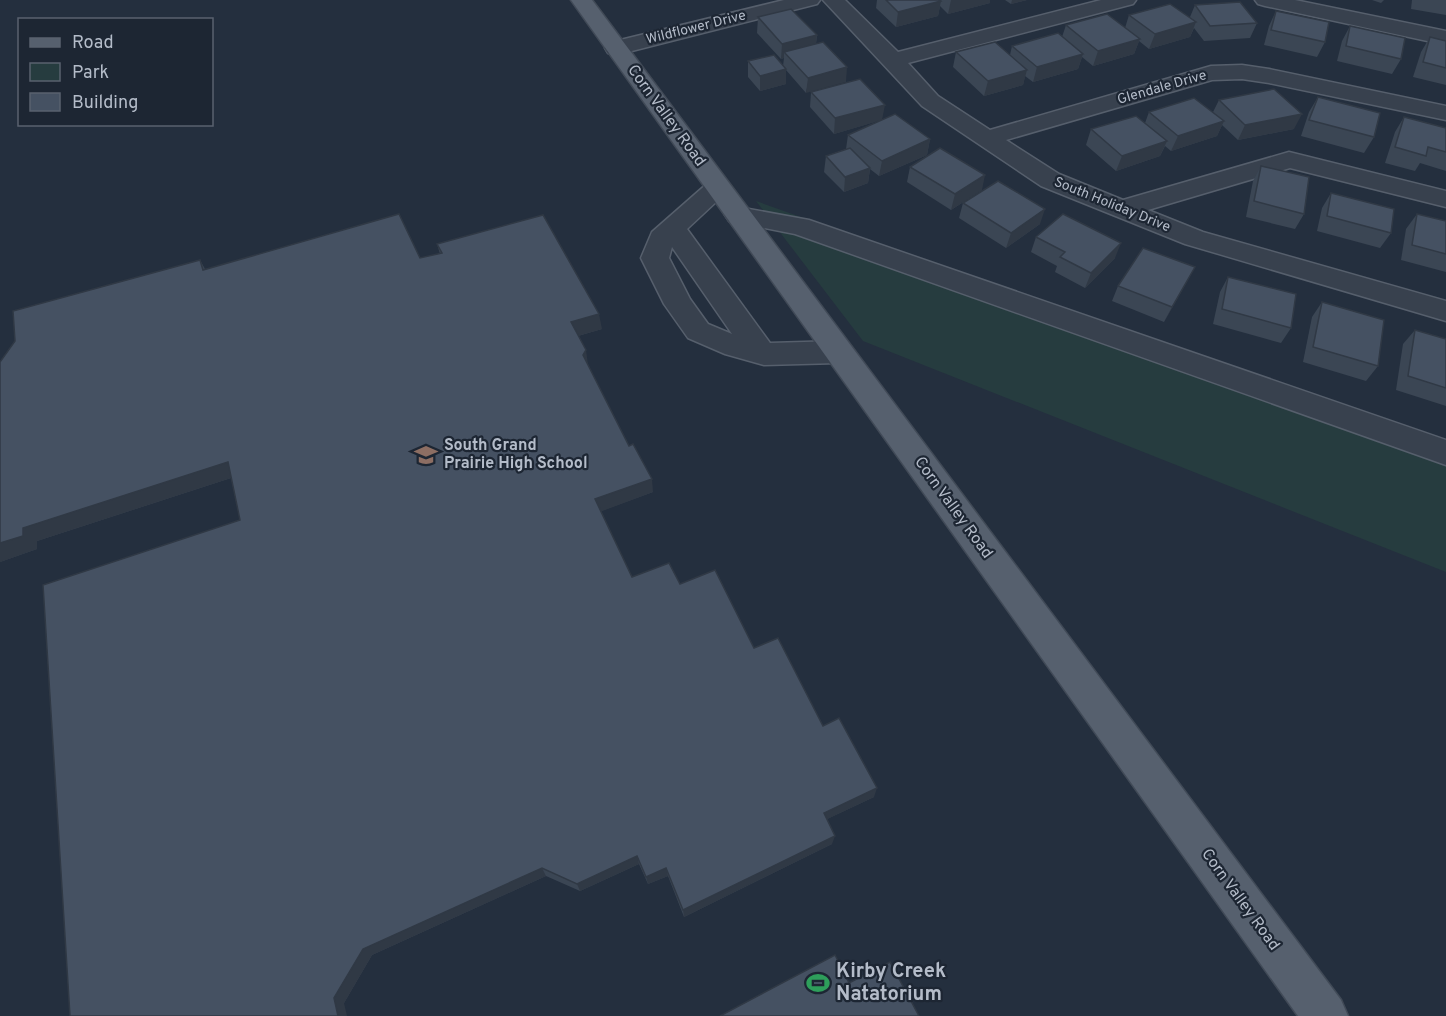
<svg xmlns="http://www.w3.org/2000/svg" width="1446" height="1016" font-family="Overpass,sans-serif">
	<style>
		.green { fill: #263c3f }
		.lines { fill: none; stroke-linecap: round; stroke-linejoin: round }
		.minor-casing { stroke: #565f6c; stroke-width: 3 }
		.major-casing { stroke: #414a57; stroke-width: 3 }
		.minor { fill: #38414e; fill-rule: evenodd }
		.major { fill: #56606e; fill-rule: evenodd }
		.wall { fill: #3b4654 }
		.shaded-wall { fill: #303945 }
		.building { fill: #455162; stroke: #303945; stroke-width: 1.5 }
		.labels { text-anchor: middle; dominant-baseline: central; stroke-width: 4.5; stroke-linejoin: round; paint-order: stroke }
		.far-street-label { font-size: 14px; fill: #b4bcc9; stroke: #1d2633 }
		.street-label { font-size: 16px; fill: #b4bcc9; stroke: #1d2633 }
		.poi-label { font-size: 16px; font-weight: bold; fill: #b4bcc9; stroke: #1d2633; text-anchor: start }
		.near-poi-label { font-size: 20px; font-weight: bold; fill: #b4bcc9; stroke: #1d2633; text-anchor: start }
	</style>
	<rect width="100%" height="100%" fill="#242f3e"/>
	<path class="green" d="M756,201L1446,446V572L863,341Z"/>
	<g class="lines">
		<g class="minor-casing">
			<g id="minor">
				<path d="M784,0H820L817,4L616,55L608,53L605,48L608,43Z"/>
				<path d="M823,0H845L898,52L1101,0H1136L1133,4L908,63L938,96L990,130L1211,66L1242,65L1269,69L1446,106V120L1269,83L1242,79L1212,80L1006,140L1059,174L1123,200L1289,152L1446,191V207L1290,168L1148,210L1203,232L1446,301V321L1185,244L1041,186L922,106Z"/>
				<path d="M1255,0H1295L1446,31V45L1265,6L1258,4Z"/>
				<path d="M718,180L727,182L731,188L687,229L770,343L838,341L848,344L853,352L848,360L838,363L764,365L725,354L688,338L664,304L641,258L652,232L709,182ZM672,247L732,334L708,324L690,299L669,258Z"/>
				<path d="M738,207L809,220L1446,440V465L795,234L729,221L725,215L729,209Z"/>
			</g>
		</g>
		<g class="major-casing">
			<path id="major" d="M571,0H592L1341,1000L1348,1016H1298Z"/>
		</g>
		<use href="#minor" class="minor"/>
		<use href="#major" class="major"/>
	</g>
	<g class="wall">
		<path d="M877,0H990V3L948,14L940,6L938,16L896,27L876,8Z"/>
		<path d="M1005,0H1027L1011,4Z"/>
		<path d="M1372,0H1384L1381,3Z"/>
		<path d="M1412,0H1446V15L1411,9Z"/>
		<path d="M1195,5L1257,23L1250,38L1204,41L1194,28L1190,37L1149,49L1139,41L1134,54L1093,66L1082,57L1078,69L1033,82L1025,76L1023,85L984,96L953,67L956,52L1010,55L1012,46L1062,37L1066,25L1125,28L1129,15L1190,17Z"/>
		<path d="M1276,11L1325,42L1317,57L1264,45L1269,26Z"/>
		<path d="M758,17L817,35L816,44L806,93L786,70V84L760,91L748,77V61L783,66L784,58L781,59L757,33Z"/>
		<path d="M1350,26L1401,59L1392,74L1337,61L1342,41Z"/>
		<path d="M1430,37L1446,41V85L1413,77L1421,52Z"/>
		<path d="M811,92L882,120L930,139L927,155L879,176L870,169L868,183L844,192L824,172L826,156L846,149L848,135L881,120L834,134L810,107Z"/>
		<path d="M1318,97L1374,137L1364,153L1301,136L1309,112Z"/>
		<path d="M1219,100L1294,129L1238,140L1222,125L1217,136L1171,151L1165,146L1160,156L1116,171L1086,145L1091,129L1145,123L1149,112H1213Z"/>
		<path d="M1404,117L1446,128V171L1420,163L1415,171L1385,163L1395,132Z"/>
		<path d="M1261,166L1304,214L1295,229L1246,217L1253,181Z"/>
		<path d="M910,167L982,190L951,210L907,182Z"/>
		<path d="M1331,193L1391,233L1380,248L1317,231L1322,208Z"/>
		<path d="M963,203L1040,224L1006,248L959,218Z"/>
		<path d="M1417,214L1446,221V272L1401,260L1406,229Z"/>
		<path d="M1036,237L1115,258L1085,288L1055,272L1057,266L1031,252Z"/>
		<path d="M437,244L602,329L578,336L588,365L653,492L601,511L632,577L680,584L754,648L823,726L874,797L827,819L832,844L684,917L668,876L648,884L639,864L580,891L546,876L372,955L344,1003L231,478L37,541V549L0,562L200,260L205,269L420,258L440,254Z"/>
		<path d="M1195,267L1164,322L1112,301L1118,286Z"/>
		<path d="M1228,277L1291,328L1281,343L1213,324L1220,292Z"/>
		<path d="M1322,302L1378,366L1366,381L1303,362L1312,317Z"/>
		<path d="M1415,330L1446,339V406L1396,390L1403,344Z"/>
	</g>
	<g class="shaded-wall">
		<path d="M951,0H990V3L948,14Z"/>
		<path d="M1012,0H1027L1011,4Z"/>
		<path d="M941,1L938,16L896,27L898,12Z"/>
		<path d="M1196,22L1190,37L1149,49L1155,34Z"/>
		<path d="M817,35L815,50L784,52V58L781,59L782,44Z"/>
		<path d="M1140,39L1134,54L1093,66L1098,51Z"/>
		<path d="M1083,54L1078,69L1033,82L1037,67Z"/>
		<path d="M847,67L846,82L806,93L808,78Z"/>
		<path d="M786,69V84L760,91V76Z"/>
		<path d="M1027,70L1023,85L984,96L988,81Z"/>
		<path d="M885,105L882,120L834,134L835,118Z"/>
		<path d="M1302,114L1294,129L1238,140L1245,125Z"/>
		<path d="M1224,121L1217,136L1171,151L1178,136Z"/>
		<path d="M930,139L927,155L879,176L882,161Z"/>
		<path d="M1167,141L1160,156L1116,171L1122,156Z"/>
		<path d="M870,168L868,183L844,192L845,177Z"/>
		<path d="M985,175L982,190L951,210L955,194Z"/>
		<path d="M1045,209L1040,224L1006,248L1011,233Z"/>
		<path d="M1121,243L1115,258L1085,288L1091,273Z"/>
		<path d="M1195,267L1187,282L1164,322L1172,307Z"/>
		<path d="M599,314L602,329L574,337L571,322Z"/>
		<path d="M586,350L588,365L583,355Z"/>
		<path d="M228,462L237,476L37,541V549L0,562V543L23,528Z"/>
		<path d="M652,479L653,492L597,513L595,499Z"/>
		<path d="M877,788L874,797L821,822L824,813Z"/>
		<path d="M835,836L832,844L684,917L683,910Z"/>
		<path d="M637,856L639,864L580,891L577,884Z"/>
		<path d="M542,868L546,876L372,955L344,1003L347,1016H338L334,998L363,949Z"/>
		<path d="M666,868L668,876L648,884L646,877Z"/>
	</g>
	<g class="building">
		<path d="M886,0H940L941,1L898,12Z"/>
		<path d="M1240,2L1257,23L1210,26L1195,5Z"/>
		<path d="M1170,4L1196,22L1155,34L1129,15Z"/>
		<path d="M791,9L817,35L782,44L758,17Z"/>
		<path d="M1276,11L1329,22L1325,42L1271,30Z"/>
		<path d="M1107,14L1140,39L1098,51L1066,25Z"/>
		<path d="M1350,26L1405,38L1401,59L1346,46Z"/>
		<path d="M1058,33L1083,54L1037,67L1012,46Z"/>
		<path d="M1430,37L1446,41V68L1423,62Z"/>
		<path d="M823,42L847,67L808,78L784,52Z"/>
		<path d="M995,42L1027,70L988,81L956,52Z"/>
		<path d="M774,55L786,69L760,76L748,61Z"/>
		<path d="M860,79L885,105L835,118L811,92Z"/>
		<path d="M1274,89L1302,114L1245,125L1219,100Z"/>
		<path d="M1318,97L1380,113L1374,137L1309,120Z"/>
		<path d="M1194,98L1224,121L1178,136L1149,112Z"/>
		<path d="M895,114L930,139L882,161L848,135Z"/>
		<path d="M1136,116L1167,141L1122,156L1091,129Z"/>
		<path d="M1404,117L1446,128V152L1428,147L1426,156L1395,147Z"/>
		<path d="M850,148L870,168L845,177L826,156Z"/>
		<path d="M940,148L985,175L955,194L910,167Z"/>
		<path d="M1261,166L1309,177L1304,214L1254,201Z"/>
		<path d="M998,181L1045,209L1011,233L963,203Z"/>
		<path d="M1331,193L1394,209L1391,233L1327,216Z"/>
		<path d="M399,214L420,258L442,253L437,244L543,215L599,314L571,322L586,350L583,355L629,446L633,444L652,479L595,499L632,577L669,563L680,584L715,570L754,648L778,638L823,726L839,718L877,788L824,813L835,836L683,910L666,868L646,877L637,856L577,884L542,868L363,949L334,998L338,1016H70L43,585L240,520L228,462L23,528V536L0,543V362L15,341L13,311L200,260L203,270Z"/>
		<path d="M1063,214L1121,243L1091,273L1060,257L1065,252L1036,237Z"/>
		<path d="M1417,214L1446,221V254L1412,245Z"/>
		<path d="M1143,248L1195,267L1172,307L1118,286Z"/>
		<path d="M1228,277L1296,294L1291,328L1222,309Z"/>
		<path d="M1322,302L1384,320L1378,366L1313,347Z"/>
		<path d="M1415,330L1446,339V388L1408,376Z"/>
		<path d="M835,955L849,983L890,962L919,1016H720Z"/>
	</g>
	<defs>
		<g id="school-bare" transform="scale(1.8)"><path d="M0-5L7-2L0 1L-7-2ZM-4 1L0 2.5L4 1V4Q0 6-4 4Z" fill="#8d6e63" stroke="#1d2633" stroke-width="2.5" paint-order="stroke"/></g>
		<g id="stadium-bare" transform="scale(1.8)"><path d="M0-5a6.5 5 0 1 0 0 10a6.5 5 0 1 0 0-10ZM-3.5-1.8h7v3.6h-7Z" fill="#2e9e5b" stroke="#1d2633" stroke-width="2.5" paint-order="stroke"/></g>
	</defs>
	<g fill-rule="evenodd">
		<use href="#school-bare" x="426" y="455"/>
		<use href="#stadium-bare" x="818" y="983"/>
	</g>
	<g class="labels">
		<g class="far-street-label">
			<text transform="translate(696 28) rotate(-14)">Wildflower Drive</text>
			<text transform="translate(1162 88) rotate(-16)">Glendale Drive</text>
			<text transform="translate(1112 205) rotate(22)">South Holiday Drive</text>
		</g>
		<g class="street-label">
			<text transform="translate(666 116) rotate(54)">Corn Valley Road</text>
			<text transform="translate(953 508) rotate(54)">Corn Valley Road</text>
			<text transform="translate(1240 900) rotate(54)">Corn Valley Road</text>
		</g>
		<g class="poi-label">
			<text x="444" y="446">South Grand<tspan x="444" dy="18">Prairie High School</tspan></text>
		</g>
		<g class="near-poi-label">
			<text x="836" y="972">Kirby Creek<tspan x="836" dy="23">Natatorium</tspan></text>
		</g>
	</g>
	<rect x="18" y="18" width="195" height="108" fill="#1d2633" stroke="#59626f" stroke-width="1.5"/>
	<rect x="30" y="38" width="30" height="9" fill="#56606e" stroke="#59626f" stroke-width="1.5"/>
	<text x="72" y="48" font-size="18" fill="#b4bcc9">Road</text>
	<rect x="30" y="63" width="30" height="18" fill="#263c3f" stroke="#59626f" stroke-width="1.5"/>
	<text x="72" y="78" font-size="18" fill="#b4bcc9">Park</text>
	<rect x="30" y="93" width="30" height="18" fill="#455162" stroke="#59626f" stroke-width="1.5"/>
	<text x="72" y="108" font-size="18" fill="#b4bcc9">Building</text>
</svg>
